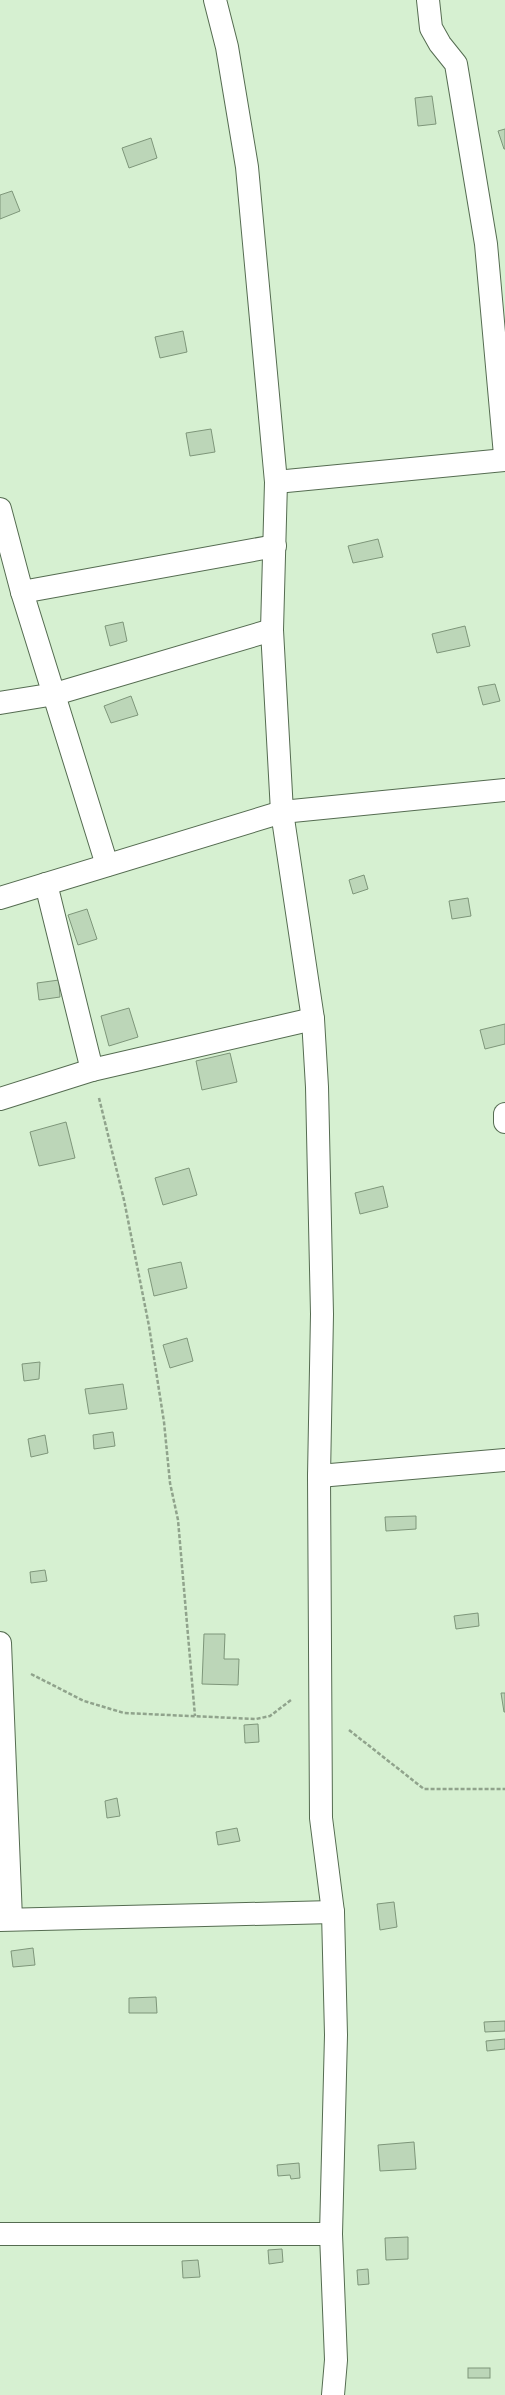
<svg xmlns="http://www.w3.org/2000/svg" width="505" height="2395" font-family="Roboto,sans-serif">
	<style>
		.building { fill: #bcd6b8; stroke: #7e967a }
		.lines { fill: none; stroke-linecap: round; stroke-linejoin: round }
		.street-casing { stroke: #556c51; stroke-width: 24 }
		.path { stroke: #90a38c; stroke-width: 2.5; stroke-dasharray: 4 2; stroke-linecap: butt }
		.street { stroke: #fff; stroke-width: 22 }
	</style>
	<rect width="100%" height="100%" fill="#d6f0d1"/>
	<g class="building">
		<path d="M432,96L436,124L418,126L415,98Z"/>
		<path d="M505,129V149H504L498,131Z"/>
		<path d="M151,138L157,158L129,168L122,148Z"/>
		<path d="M12,191L20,211L0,219V195Z"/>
		<path d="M183,331L187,352L160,358L155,337Z"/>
		<path d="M211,429L215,452L190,456L186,433Z"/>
		<path d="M378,539L383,557L353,563L348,546Z"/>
		<path d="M123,622L127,641L110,646L105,626Z"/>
		<path d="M465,626L470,646L437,653L432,634Z"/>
		<path d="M495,684L500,701L483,705L478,687Z"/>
		<path d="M131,696L138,715L111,723L104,706Z"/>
		<path d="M364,875L368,889L353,894L349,880Z"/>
		<path d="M468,898L471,916L452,919L449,901Z"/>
		<path d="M87,909L97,939L78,945L68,915Z"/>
		<path d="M59,980L60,997L39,1000L37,983Z"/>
		<path d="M129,1008L138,1037L109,1046L101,1016Z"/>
		<path d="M505,1024V1044L485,1049L480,1030Z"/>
		<path d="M230,1053L237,1082L202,1090L196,1061Z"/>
		<path d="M66,1122L75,1158L39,1166L30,1132Z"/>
		<path d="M189,1168L197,1195L163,1205L155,1178Z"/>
		<path d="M383,1186L388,1207L360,1214L355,1193Z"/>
		<path d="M181,1262L187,1288L154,1296L148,1269Z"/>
		<path d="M187,1338L193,1361L170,1368L163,1345Z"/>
		<path d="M40,1362L39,1379L24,1381L22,1364Z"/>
		<path d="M123,1384L127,1409L89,1414L85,1389Z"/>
		<path d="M113,1432L115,1446L94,1449L93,1435Z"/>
		<path d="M45,1435L48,1453L31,1457L28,1439Z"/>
		<path d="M416,1516V1529L386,1531L385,1517Z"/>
		<path d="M45,1570L47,1581L31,1583L30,1572Z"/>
		<path d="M478,1613L479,1626L456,1629L454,1616Z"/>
		<path d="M204,1634H225L224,1659H239L238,1685L202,1684Z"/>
		<path d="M501,1693H505V1712H504Z"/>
		<path d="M258,1724L259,1742L245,1743L244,1725Z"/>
		<path d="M117,1798L120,1816L107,1818L105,1801Z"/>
		<path d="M237,1828L240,1841L218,1845L216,1832Z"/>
		<path d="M394,1902L397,1927L380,1930L377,1904Z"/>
		<path d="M33,1948L35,1965L13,1967L11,1951Z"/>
		<path d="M156,1997L157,2013H129V1998Z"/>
		<path d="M505,2021V2031L485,2032L484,2022Z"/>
		<path d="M505,2039V2049L487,2051L486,2041Z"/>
		<path d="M414,2142L416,2169L380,2171L378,2145Z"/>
		<path d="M299,2163L300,2178L291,2179L290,2175L278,2176L277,2165Z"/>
		<path d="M408,2237V2259L386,2260L385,2238Z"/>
		<path d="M282,2249L283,2262L269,2264L268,2250Z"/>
		<path d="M198,2260L200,2277L183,2278L182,2261Z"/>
		<path d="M368,2269L369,2284L358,2285L357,2270Z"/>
		<rect x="468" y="2368" width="22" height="10"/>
	</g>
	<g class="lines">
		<g class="street-casing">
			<g id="street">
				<path d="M215,0L227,47L247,167L276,482L272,630L282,812L313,1019L317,1087L322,1314L319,1476L321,1818L333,1912L336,2035L331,2234L336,2360L333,2395"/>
				<path d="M428,0L431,28L440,44L456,64L486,244L505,455"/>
				<path d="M276,482L505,460"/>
				<path d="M0,509L22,592L107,865"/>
				<path d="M22,592L275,546"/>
				<path d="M0,703L55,694L272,630"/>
				<path d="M46,884L92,1070"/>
				<path d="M0,898L282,812L505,790"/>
				<path d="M0,1099L92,1070L313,1019"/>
				<path d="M505,1114V1122"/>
				<path d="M319,1476L505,1460"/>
				<path d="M0,1643L11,1919"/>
				<path d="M0,1920L333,1912"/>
				<path d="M0,2234H331"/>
			</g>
		</g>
		<g class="path">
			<path d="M99,1098L124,1200L149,1326L164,1422L170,1483L178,1520L195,1716"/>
			<path d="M31,1674L84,1701L124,1713L256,1719L270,1716L291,1700"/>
			<path d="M349,1730L424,1789H505"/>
		</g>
		<use href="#street" class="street"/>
	</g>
</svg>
